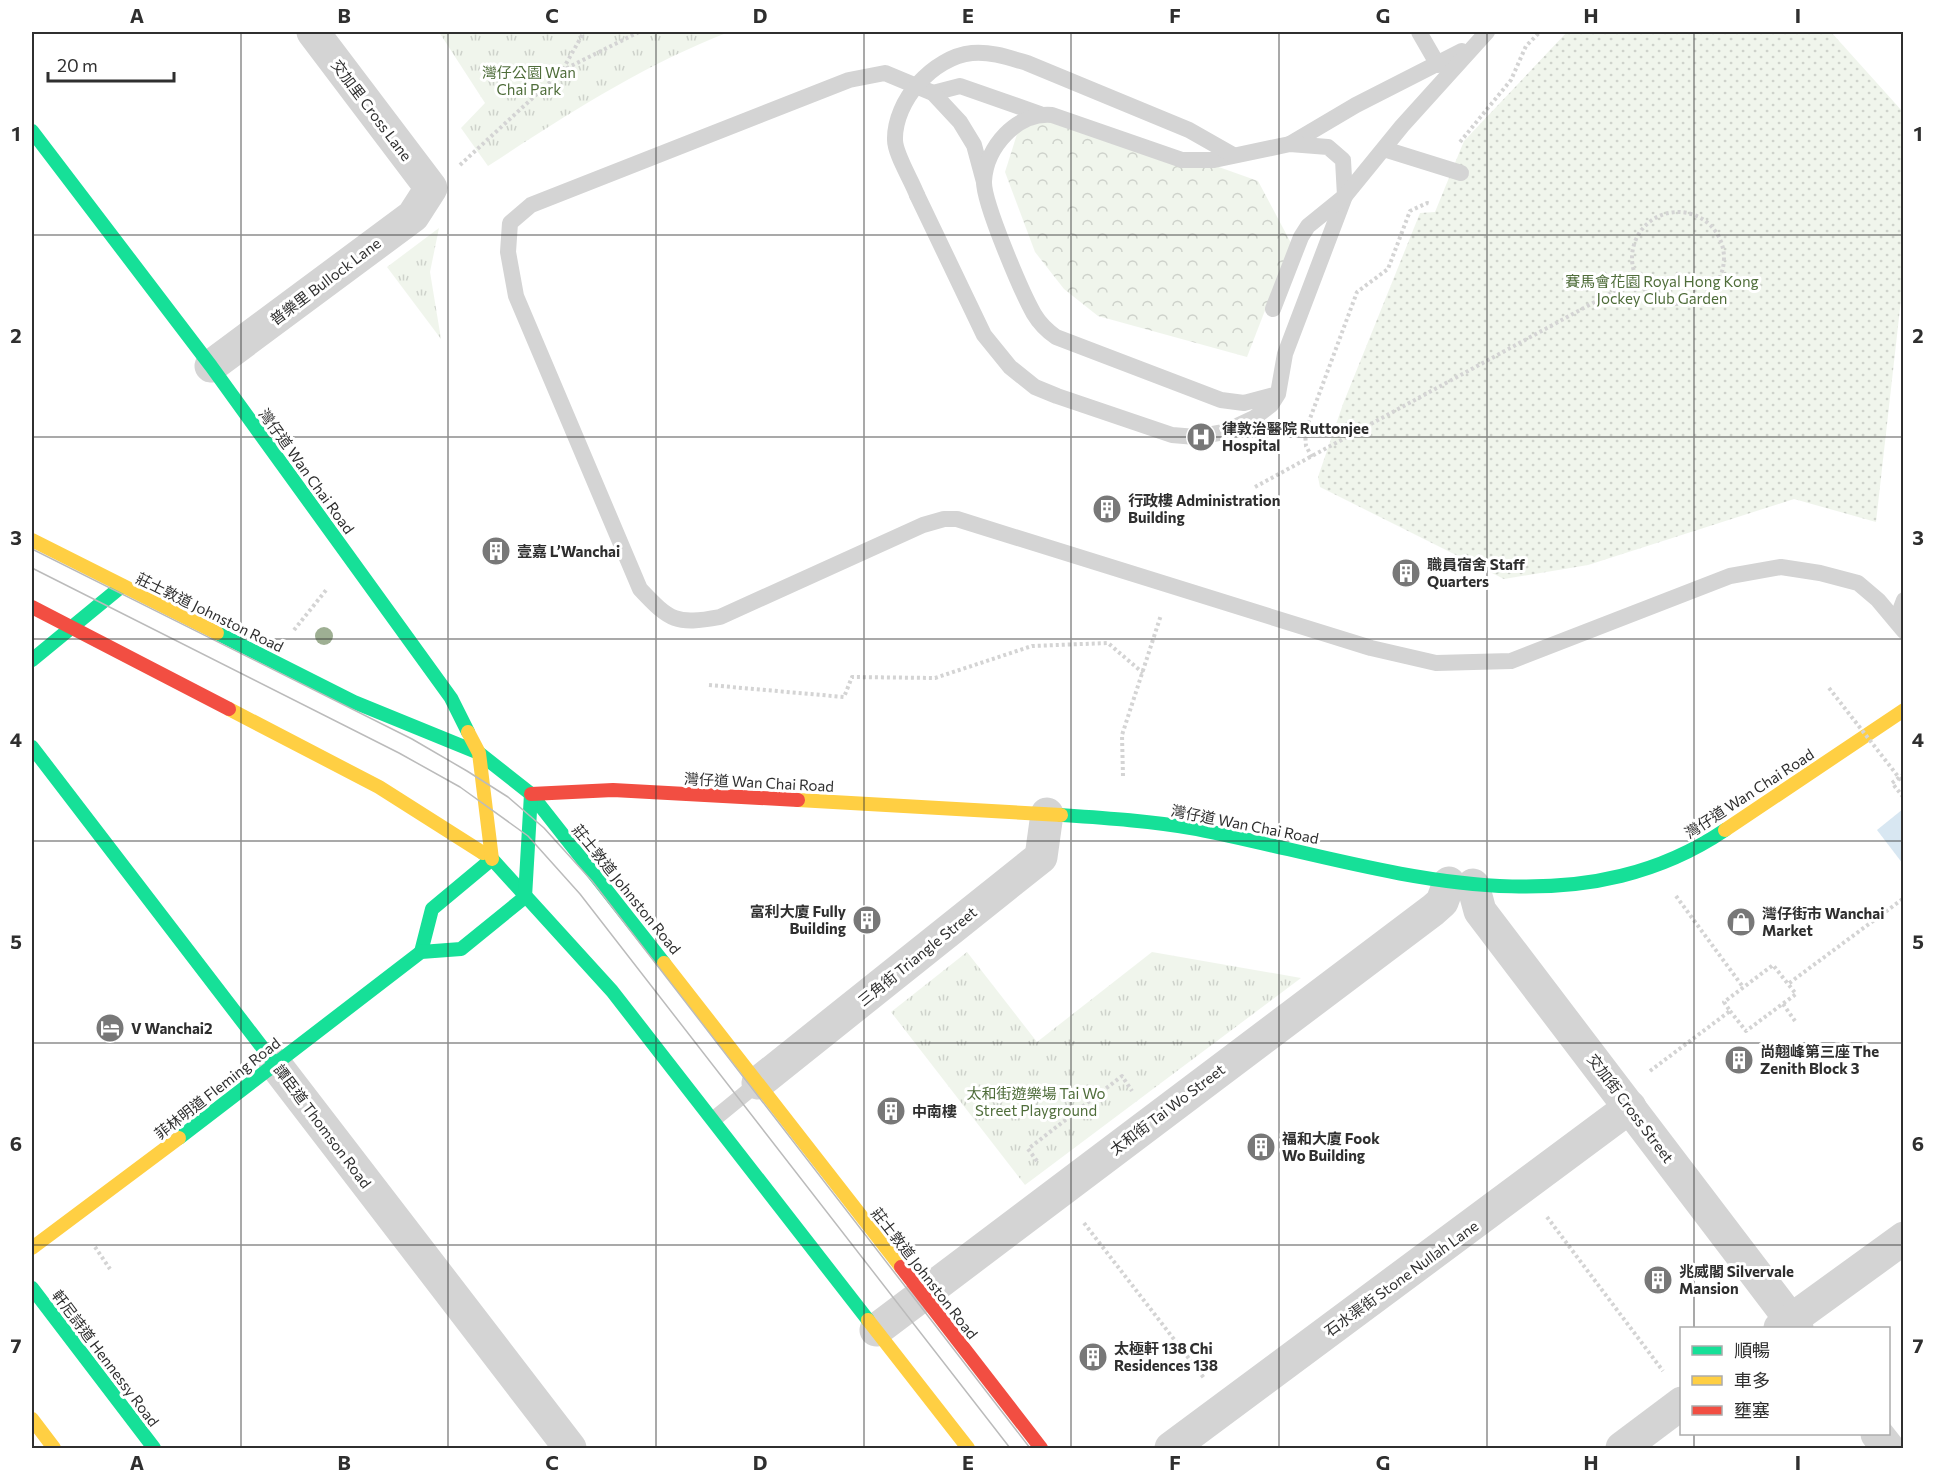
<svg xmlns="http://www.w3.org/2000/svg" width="1935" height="1480" font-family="Commissioner,'Noto Sans TC',sans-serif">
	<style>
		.forest { fill: url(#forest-crowns) }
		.park { fill: url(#park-tufts) }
		.garden { fill: url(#garden-dots) }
		.water { fill: #d8e7f2 }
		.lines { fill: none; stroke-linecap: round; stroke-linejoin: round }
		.path { stroke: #d4d4d4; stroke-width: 4; stroke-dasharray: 3 3; stroke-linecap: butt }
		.lane { stroke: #d4d4d4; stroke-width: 16 }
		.street { stroke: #d4d4d4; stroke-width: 33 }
		.fast { stroke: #16e098; stroke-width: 14 }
		.slow { stroke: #ffcf43; stroke-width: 14 }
		.jam { stroke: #f24e42; stroke-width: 14 }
		.tram { stroke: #bbb; stroke-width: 1.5 }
		.path-bridge { stroke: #d4d4d4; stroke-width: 4; stroke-dasharray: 3 3; stroke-linecap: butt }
		.lane-bridge { stroke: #d4d4d4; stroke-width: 16 }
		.tree { fill: #9eaf93 }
		.grid { fill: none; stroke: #2f2f2f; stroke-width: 1.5; stroke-opacity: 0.55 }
		.labels { text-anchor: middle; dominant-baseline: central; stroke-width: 6; stroke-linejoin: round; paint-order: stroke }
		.park-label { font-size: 15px; fill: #4f6d3a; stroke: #fff }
		.street-label { font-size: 15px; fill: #2f2f2f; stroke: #fff }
		.poi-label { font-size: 15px; font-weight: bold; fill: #2f2f2f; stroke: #fff; text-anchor: start }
		.neatline { fill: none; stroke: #2f2f2f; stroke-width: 2 }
		.grid-label { font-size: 20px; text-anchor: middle; font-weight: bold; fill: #2f2f2f }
	</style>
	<defs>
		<pattern id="forest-crowns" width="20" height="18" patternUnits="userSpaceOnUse" patternTransform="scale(1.5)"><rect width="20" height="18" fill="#f0f5ec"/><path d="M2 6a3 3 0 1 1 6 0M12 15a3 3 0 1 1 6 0" fill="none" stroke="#ced2cb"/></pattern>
		<pattern id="park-tufts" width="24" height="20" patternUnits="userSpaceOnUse" patternTransform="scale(1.5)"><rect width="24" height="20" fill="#f0f5ec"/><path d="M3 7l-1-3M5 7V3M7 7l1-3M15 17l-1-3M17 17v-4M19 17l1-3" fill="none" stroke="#ced2cb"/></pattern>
		<pattern id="garden-dots" width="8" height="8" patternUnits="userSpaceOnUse" patternTransform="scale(1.5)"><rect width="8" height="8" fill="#f0f5ec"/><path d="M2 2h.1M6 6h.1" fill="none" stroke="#ced2cb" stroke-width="1.8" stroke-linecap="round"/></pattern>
	</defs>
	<rect width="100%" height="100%" fill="#fff"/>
	<path class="forest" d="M1073,115L1258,181L1291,243L1247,357L1098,316L1064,289L1035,252L1005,172L1018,131L1049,118Z"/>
	<g class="park">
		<path d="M439,32H729C643,65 566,115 488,166L461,128L485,103Z"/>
		<path d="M439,228L430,272L441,339L387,267Z"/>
		<path d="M967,952L1037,1042L1152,952L1301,978L1025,1185L891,1012Z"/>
	</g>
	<path class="garden" d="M1567,32H1831L1903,112V282L1876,522L1794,499L1588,565L1504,579L1320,487L1318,477L1343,404L1420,213L1435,212L1464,141Z"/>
	<path class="water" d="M1903,809V864L1877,830Z"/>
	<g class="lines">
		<g class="path">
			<path d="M563,69L584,32"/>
			<path d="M1460,142L1511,80L1526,46L1540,32"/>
			<path d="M460,165L563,70L639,32"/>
			<circle cx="1678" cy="258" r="46"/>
			<path d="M1312,457L1306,446L1305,432L1357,292L1388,269L1410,211L1427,203L1431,204"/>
			<path d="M1255,487L1637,279"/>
			<path d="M294,630L327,589"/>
			<path d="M709,685L844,697L852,677L935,678L1032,646L1108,643L1143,673"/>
			<path d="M1904,774L1892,783L1904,798"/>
			<path d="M1123,776L1122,735L1161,615"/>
			<path d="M1676,896L1743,987"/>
			<path d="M1783,1004L1795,1021"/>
			<path d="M1730,1011L1746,1031L1796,994L1788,984"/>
			<path d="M1650,1071L1730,1011L1724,1002L1773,965L1788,984L1904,898"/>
			<path d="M1037,1161L1028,1149L1122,1076L1132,1091"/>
			<path d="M1547,1217L1663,1371"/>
			<path d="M1084,1223L1204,1378"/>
			<path d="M95,1247L110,1269"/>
		</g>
		<g class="lane">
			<path d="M1419,32L1438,65"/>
			<path d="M933,93L960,86L1040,114"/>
			<path d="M1290,144L1356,105L1462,51"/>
			<path d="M1384,149L1461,173"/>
			<path d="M984,182L974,145L960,122L933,93L885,73L849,80L531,205L510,223L508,252L516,296L640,589C670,621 676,625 720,617L923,525L944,519H957L1371,648L1436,663L1511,661L1730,576L1781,567L1820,573L1858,583L1878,600L1904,631"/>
			<path d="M917,195L984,335L1010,367L1035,387L1057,396L1172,435L1196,437L1224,432L1254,418L1271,405L1278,394L1285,354L1345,196L1343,160L1328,147L1290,144L1214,160H1182L1052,115C1017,112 986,147 984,181C983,202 1022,293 1034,314C1040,324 1046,330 1056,337L1221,400L1244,403L1278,394"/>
			<path d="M1273,309L1301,237L1308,226L1345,196L1402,126L1487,32"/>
			<path d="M1896,621L1904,600"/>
			<path d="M714,1119L758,1083"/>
		</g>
		<g class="street">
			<path d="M211,366L413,216L431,188L313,32"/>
			<path d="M1473,885L1480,911L1797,1328"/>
			<path d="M275,1064L570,1448"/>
			<path d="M758,1083L1041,857L1047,814"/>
			<path d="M1780,1328L1904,1238"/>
			<path d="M876,1330L1433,910L1442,902L1449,883"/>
			<path d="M1877,1434L1888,1448"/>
			<path d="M1171,1448L1630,1107"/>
			<path d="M1622,1448L1682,1403"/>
		</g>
		<g class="fast">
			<path d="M32,131L211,366L451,698L468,732"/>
			<path d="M217,633L354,702L479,753L531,794L664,963"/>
			<path d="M32,660L122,586"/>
			<path d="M32,747L275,1064"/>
			<path d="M1061,815C1106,818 1152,821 1197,829C1370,863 1563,939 1725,830"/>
			<path d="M483,853L492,859L612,991L868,1320"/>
			<path d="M421,952L432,909L492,859"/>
			<path d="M179,1138L421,952L461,949L525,897L531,794"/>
			<path d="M32,1288L154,1448"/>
		</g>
		<g class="slow">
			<path d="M32,540L217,633"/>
			<path d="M229,709L379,787L483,853"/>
			<path d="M468,732L479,753L492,859"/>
			<path d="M798,800L1061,815"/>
			<path d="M1725,830L1904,710"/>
			<path d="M664,963L901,1267"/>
			<path d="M32,1248L179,1138"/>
			<path d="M868,1320L968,1448"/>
			<path d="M32,1419L54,1448"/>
		</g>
		<g class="jam">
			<path d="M32,607L229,709"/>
			<path d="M531,794L613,790L798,800"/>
			<path d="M901,1267L1041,1448"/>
		</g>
		<g class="tram">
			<path d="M32,549L412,739L467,771L508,797L544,828L592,881L1030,1448"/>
			<path d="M32,568L399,753L460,787L528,836L580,894L1010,1448"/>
		</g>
		<path class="path-bridge" d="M1829,688L1904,784"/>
		<path class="lane-bridge" d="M917,195C912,181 895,154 895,140C894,101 933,57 972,53C990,51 1010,58 1027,63L1189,130L1233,155"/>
	</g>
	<circle class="tree" cx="324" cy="636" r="9"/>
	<path class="grid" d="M241,32V1448M448,32V1448M656,32V1448M864,32V1448M1071,32V1448M1279,32V1448M1487,32V1448M1694,32V1328M32,235H1904M32,437H1904M32,639H1904M32,841H1904M32,1043H1904M32,1245H1904M1694,1434V1448"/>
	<defs>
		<g id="hospital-disc" transform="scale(1.5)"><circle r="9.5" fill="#787878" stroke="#fff"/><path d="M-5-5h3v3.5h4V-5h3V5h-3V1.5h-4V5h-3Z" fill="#fff"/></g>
		<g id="building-disc" transform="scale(1.5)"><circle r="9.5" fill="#787878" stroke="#fff"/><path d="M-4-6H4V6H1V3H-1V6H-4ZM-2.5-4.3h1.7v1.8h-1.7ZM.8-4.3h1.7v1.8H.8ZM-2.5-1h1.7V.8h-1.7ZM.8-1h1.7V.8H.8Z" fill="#fff"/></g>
		<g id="shop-disc" transform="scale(1.5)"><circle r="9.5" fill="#787878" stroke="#fff"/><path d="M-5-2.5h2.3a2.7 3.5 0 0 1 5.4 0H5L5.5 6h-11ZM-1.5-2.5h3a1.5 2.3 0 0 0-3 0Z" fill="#fff"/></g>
		<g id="hotel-disc" transform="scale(1.5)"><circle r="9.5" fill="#787878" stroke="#fff"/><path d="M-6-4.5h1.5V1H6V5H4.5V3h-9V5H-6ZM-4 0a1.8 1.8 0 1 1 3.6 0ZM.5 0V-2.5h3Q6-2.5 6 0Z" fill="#fff"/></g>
	</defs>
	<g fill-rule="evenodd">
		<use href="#hospital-disc" x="1201" y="437"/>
		<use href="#building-disc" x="1107" y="509"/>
		<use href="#building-disc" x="496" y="551"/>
		<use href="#building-disc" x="1406" y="573"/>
		<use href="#building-disc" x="867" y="920"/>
		<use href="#shop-disc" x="1741" y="922"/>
		<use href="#hotel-disc" x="110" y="1028"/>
		<use href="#building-disc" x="1739" y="1060"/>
		<use href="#building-disc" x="891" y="1111"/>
		<use href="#building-disc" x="1261" y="1147"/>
		<use href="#building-disc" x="1658" y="1280"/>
		<use href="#building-disc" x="1093" y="1357"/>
	</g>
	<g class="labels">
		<g class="park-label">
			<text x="529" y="72">灣仔公園 Wan<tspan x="529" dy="17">Chai Park</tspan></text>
			<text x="1662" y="281">賽馬會花園 Royal Hong Kong<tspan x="1662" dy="17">Jockey Club Garden</tspan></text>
			<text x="1036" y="1093">太和街遊樂場 Tai Wo<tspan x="1036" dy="17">Street Playground</tspan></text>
		</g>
		<g class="street-label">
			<text transform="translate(372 110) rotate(53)">交加里 Cross Lane</text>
			<text transform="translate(325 281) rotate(-37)">普樂里 Bullock Lane</text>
			<text transform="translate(307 471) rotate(54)">灣仔道 Wan Chai Road</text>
			<text transform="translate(210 612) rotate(26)">莊士敦道 Johnston Road</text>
			<text transform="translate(759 782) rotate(3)">灣仔道 Wan Chai Road</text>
			<text transform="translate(1749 793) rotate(-33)">灣仔道 Wan Chai Road</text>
			<text transform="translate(1245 824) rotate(11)">灣仔道 Wan Chai Road</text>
			<text transform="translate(627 889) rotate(51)">莊士敦道 Johnston Road</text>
			<text transform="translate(917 956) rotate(-39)">三角街 Triangle Street</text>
			<text transform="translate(217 1088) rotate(-38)">菲林明道 Fleming Road</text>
			<text transform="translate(1631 1108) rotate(53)">交加街 Cross Street</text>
			<text transform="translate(1167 1109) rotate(-37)">太和街 Tai Wo Street</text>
			<text transform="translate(323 1126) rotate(53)">譚臣道 Thomson Road</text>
			<text transform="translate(925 1273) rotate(52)">莊士敦道 Johnston Road</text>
			<text transform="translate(1401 1278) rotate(-36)">石水渠街 Stone Nullah Lane</text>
			<text transform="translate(106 1358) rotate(53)">軒尼詩道 Hennessy Road</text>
		</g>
		<g class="poi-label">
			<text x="1222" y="428">律敦治醫院 Ruttonjee<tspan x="1222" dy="17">Hospital</tspan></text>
			<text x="1128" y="500">行政樓 Administration<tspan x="1128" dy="17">Building</tspan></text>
			<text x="517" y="551">壹嘉 L’Wanchai</text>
			<text x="1427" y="564">職員宿舍 Staff<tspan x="1427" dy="17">Quarters</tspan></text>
			<text x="846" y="911" text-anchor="end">富利大廈 Fully<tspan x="846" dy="17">Building</tspan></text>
			<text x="1762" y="913">灣仔街市 Wanchai<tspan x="1762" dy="17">Market</tspan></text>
			<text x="131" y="1028">V Wanchai2</text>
			<text x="1760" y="1051">尚翹峰第三座 The<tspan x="1760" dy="17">Zenith Block 3</tspan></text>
			<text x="912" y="1111">中南樓</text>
			<text x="1282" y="1138">福和大廈 Fook<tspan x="1282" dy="17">Wo Building</tspan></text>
			<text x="1679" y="1271">兆威閣 Silvervale<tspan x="1679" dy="17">Mansion</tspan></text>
			<text x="1114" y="1348">太極軒 138 Chi<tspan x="1114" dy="17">Residences 138</tspan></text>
		</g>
	</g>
	<rect width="1935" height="1480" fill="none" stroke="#ffffff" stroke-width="66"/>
	<rect x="1680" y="1327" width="210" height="108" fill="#ffffff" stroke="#acacac" stroke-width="1.5"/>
	<rect x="1692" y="1346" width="30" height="9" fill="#16e098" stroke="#acacac" stroke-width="1.5"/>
	<text x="1734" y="1357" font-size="18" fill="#2f2f2f">順暢</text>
	<rect x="1692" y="1376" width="30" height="9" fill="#ffcf43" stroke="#acacac" stroke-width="1.5"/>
	<text x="1734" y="1387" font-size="18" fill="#2f2f2f">車多</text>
	<rect x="1692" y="1406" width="30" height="9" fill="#f24e42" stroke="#acacac" stroke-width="1.5"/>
	<text x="1734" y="1417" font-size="18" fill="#2f2f2f">壅塞</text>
	<path d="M48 72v9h126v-9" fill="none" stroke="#2f2f2f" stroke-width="3"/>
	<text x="57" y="72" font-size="18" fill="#2f2f2f" stroke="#ffffff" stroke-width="4.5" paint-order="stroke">20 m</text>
	<rect x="33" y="33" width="1869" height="1414" class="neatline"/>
	<g class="grid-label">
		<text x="137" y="23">A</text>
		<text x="344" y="23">B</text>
		<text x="552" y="23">C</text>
		<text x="760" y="23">D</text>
		<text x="968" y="23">E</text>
		<text x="1175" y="23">F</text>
		<text x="1383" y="23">G</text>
		<text x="1591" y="23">H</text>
		<text x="1798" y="23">I</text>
		<text x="16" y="141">1</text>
		<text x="1918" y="141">1</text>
		<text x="16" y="343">2</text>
		<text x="1918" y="343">2</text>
		<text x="16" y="545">3</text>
		<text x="1918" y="545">3</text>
		<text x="16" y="747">4</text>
		<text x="1918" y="747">4</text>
		<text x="16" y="949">5</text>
		<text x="1918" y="949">5</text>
		<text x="16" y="1151">6</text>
		<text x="1918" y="1151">6</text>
		<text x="16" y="1353">7</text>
		<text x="1918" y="1353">7</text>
		<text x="137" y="1470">A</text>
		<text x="344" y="1470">B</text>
		<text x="552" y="1470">C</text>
		<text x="760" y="1470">D</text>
		<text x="968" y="1470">E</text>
		<text x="1175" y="1470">F</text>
		<text x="1383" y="1470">G</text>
		<text x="1591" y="1470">H</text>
		<text x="1798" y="1470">I</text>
	</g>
</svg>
